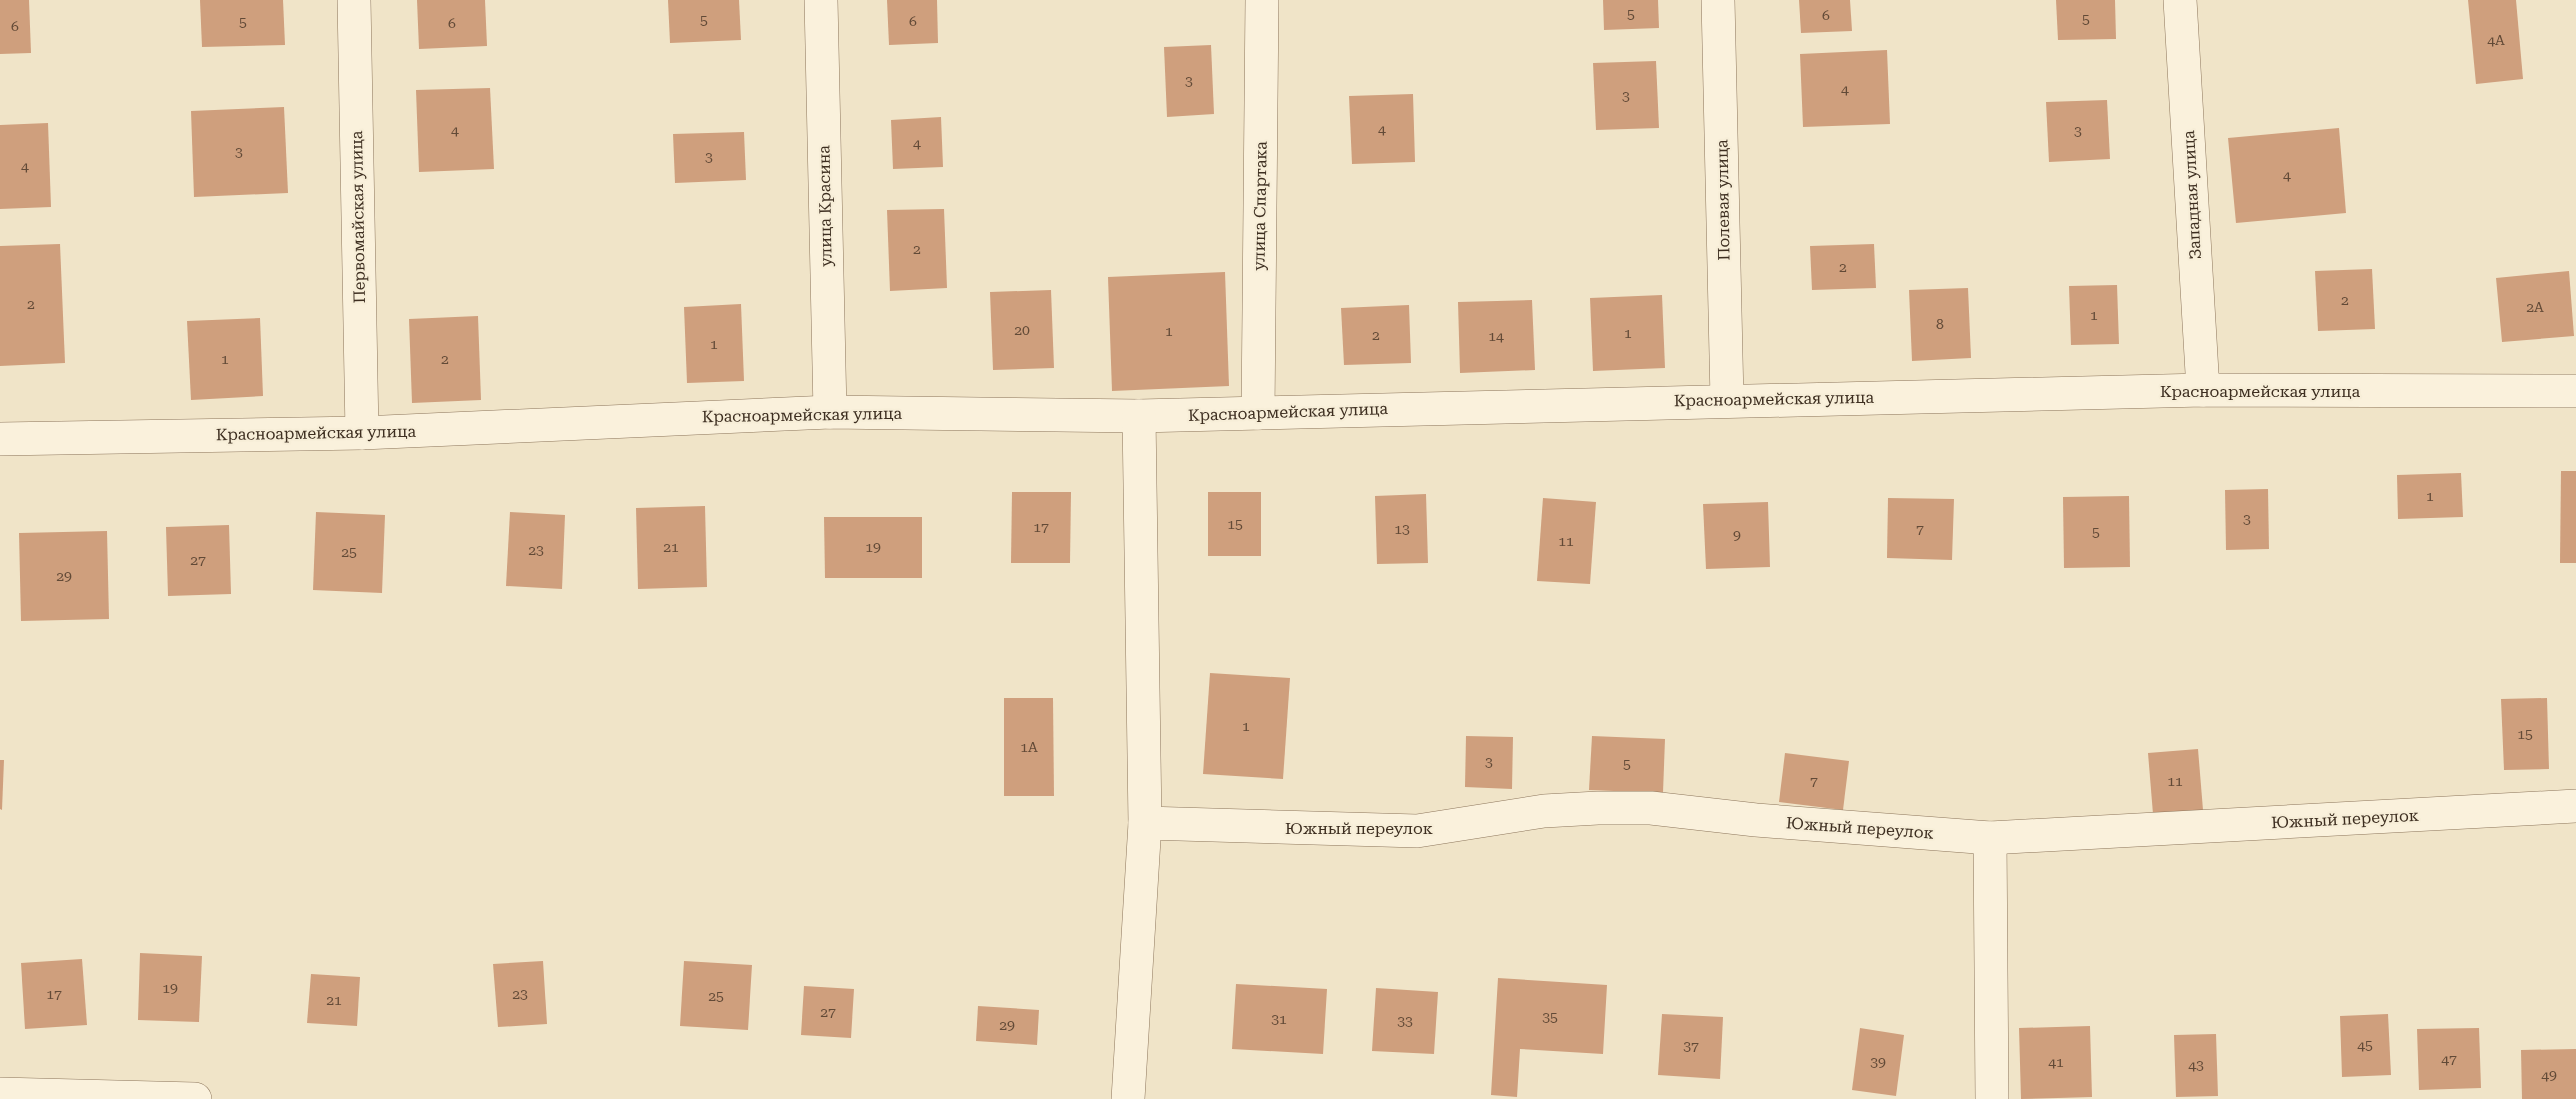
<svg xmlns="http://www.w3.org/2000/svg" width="2576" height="1099" font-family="'Roboto Serif',serif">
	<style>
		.building { fill: #cf9f7d }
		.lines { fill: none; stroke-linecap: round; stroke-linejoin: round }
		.minor-casing { stroke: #8d765c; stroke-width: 34 }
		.minor { stroke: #faf1dc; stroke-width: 33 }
		.labels { text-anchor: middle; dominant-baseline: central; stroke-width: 4.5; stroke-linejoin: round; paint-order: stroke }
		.number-label { font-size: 14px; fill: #624a37 }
		.street-label { font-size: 16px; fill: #3d2e20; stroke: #f7eed8 }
	</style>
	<rect width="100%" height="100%" fill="#f0e4c8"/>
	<g class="building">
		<path d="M0,0H29L31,53L0,54Z"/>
		<path d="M200,0H283L285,45L202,47Z"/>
		<path d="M417,0H485L487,46L419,49Z"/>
		<path d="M668,0H739L741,40L670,43Z"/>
		<path d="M887,0H937L938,43L889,45Z"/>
		<path d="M1603,0H1658L1659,28L1604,30Z"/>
		<path d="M1799,0H1850L1852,31L1801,33Z"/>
		<path d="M2056,0H2115L2116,39L2058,40Z"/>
		<path d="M2468,0H2516L2523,79L2476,84Z"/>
		<path d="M1211,45L1214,114L1167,117L1164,47Z"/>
		<path d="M1887,50L1890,124L1803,127L1800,54Z"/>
		<path d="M1656,61L1659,128L1596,130L1593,63Z"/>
		<path d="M490,88L494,169L419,172L416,90Z"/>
		<path d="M1413,94L1415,162L1352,164L1349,96Z"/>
		<path d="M2107,100L2110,159L2049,162L2046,102Z"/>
		<path d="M284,107L288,193L194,197L191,111Z"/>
		<path d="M941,117L943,167L893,169L891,120Z"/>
		<path d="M48,123L51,207L0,209V125Z"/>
		<path d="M2339,128L2346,213L2236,223L2228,138Z"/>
		<path d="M744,132L746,180L675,183L673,134Z"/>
		<path d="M944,209L947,288L890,291L887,210Z"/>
		<path d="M60,244L65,363L0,366V246Z"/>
		<path d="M1874,244L1876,288L1812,290L1810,246Z"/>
		<path d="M2372,269L2375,329L2318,331L2315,271Z"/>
		<path d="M2569,271L2574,336L2502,342L2496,278Z"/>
		<path d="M1225,272L1229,386L1112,391L1108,277Z"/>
		<path d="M2117,285L2119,344L2071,345L2069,286Z"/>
		<path d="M1968,288L1971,358L1912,361L1909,290Z"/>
		<path d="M1051,290L1054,368L993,370L990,292Z"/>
		<path d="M1662,295L1665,368L1593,371L1590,298Z"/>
		<path d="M1532,300L1535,370L1460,373L1458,302Z"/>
		<path d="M741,304L744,381L687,383L684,307Z"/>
		<path d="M1409,305L1411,363L1344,365L1341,308Z"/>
		<path d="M478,316L481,400L412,403L409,319Z"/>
		<path d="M260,318L263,396L191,400L187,321Z"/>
		<path d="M2561,471H2576V563H2560Z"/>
		<path d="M2461,473L2463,517L2398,519L2397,475Z"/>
		<path d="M2268,489L2269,549L2226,550L2225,490Z"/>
		<path d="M1012,492H1071L1070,563H1011Z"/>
		<rect x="1208" y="492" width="53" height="64"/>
		<path d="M1426,494L1428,563L1377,564L1375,496Z"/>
		<path d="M2129,496L2130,567L2064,568L2063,497Z"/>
		<path d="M1543,498L1596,502L1590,584L1537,581Z"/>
		<path d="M1888,498L1954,499L1952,560L1887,558Z"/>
		<path d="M1768,502L1770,567L1706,569L1703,504Z"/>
		<path d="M705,506L707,587L638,589L636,508Z"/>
		<path d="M316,512L385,515L382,593L313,590Z"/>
		<path d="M510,512L565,515L562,589L506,586Z"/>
		<path d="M824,517H922V578H825Z"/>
		<path d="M229,525L231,594L168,596L166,527Z"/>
		<path d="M107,531L109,619L21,621L19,533Z"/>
		<path d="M1210,673L1290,678L1283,779L1203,774Z"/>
		<path d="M1004,698H1053L1054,796H1004Z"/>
		<path d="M2547,698L2549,769L2504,770L2501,699Z"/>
		<path d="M1466,736L1513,737L1512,789L1465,787Z"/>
		<path d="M1592,736L1665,739L1663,793L1589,790Z"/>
		<path d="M2198,749L2203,810L2153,814L2148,753Z"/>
		<path d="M1785,753L1849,761L1843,810L1779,802Z"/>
		<path d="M0,760H4L2,810L0,809Z"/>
		<path d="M140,953L202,956L199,1022L138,1020Z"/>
		<path d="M82,959L87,1025L25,1029L21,963Z"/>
		<path d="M543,961L547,1024L498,1027L493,964Z"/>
		<path d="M684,961L752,965L748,1030L680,1026Z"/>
		<path d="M311,974L360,977L357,1026L307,1023Z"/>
		<path d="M1498,978L1607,985L1603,1054L1520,1049L1517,1097L1491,1095Z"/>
		<path d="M1236,984L1327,989L1323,1054L1232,1049Z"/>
		<path d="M804,986L854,989L851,1038L801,1035Z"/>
		<path d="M1376,988L1438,992L1434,1054L1372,1051Z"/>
		<path d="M978,1006L1039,1010L1037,1045L976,1041Z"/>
		<path d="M1662,1014L1723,1017L1720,1079L1658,1075Z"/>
		<path d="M2388,1014L2391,1075L2342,1077L2340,1016Z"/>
		<path d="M2090,1026L2092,1097L2021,1099L2019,1028Z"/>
		<path d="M1860,1028L1904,1035L1896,1096L1852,1090Z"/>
		<path d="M2479,1028L2481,1088L2419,1090L2417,1029Z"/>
		<path d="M2216,1034L2218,1096L2176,1097L2174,1035Z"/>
		<path d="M2576,1049V1099H2522L2521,1050Z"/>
	</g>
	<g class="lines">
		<g class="minor-casing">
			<g id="minor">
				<path d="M354,0L362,433"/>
				<path d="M821,0L830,412"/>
				<path d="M1718,0L1727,400"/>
				<path d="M2180,0L2203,390"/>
				<path d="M1258,413L1262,0"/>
				<path d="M0,439L362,433L830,412L1139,416L2203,390L2576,391"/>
				<path d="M1145,823L1417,831L1544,811L1598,808H1651L1756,820L1990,838L2576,806"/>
				<path d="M1990,838L1992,1099"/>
				<path d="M0,1094L195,1099"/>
				<path d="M1128,1099L1145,823L1139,416"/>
			</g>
		</g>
		<use href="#minor" class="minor"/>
	</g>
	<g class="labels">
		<g class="number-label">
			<text x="1631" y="14">5</text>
			<text x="1826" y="15">6</text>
			<text x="2086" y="19">5</text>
			<text x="704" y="20">5</text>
			<text x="913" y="21">6</text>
			<text x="243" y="22">5</text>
			<text x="452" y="23">6</text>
			<text x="15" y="26">6</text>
			<text x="2496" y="40">4А</text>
			<text x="1189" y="81">3</text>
			<text x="1845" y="89">4</text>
			<text x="1626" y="96">3</text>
			<text x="1382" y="129">4</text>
			<text x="455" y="130">4</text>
			<text x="2078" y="131">3</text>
			<text x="917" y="143">4</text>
			<text x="239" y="152">3</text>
			<text x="709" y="157">3</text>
			<text x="25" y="166">4</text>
			<text x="2287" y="175">4</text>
			<text x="917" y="249">2</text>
			<text x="1843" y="267">2</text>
			<text x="2345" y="300">2</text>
			<text x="31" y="304">2</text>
			<text x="2535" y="307">2А</text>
			<text x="2094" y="315">1</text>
			<text x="1940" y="324">8</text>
			<text x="1022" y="330">20</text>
			<text x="1169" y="331">1</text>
			<text x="1628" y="333">1</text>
			<text x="1376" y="335">2</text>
			<text x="1496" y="336">14</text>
			<text x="714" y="344">1</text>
			<text x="225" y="359">1</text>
			<text x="445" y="359">2</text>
			<text x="2430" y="496">1</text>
			<text x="2247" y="519">3</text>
			<text x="1235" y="524">15</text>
			<text x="1041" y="527">17</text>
			<text x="1402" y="529">13</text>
			<text x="1920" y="529">7</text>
			<text x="2096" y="532">5</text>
			<text x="1737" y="535">9</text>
			<text x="1566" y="541">11</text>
			<text x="671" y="547">21</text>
			<text x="873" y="547">19</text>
			<text x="536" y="550">23</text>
			<text x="349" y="552">25</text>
			<text x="198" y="560">27</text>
			<text x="64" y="576">29</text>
			<text x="1246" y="726">1</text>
			<text x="2525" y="734">15</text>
			<text x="1029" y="747">1А</text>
			<text x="1489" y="762">3</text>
			<text x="1627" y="764">5</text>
			<text x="1814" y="781">7</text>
			<text x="2175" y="781">11</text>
			<text x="170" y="988">19</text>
			<text x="54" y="994">17</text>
			<text x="520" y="994">23</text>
			<text x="716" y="996">25</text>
			<text x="334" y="1000">21</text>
			<text x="828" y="1012">27</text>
			<text x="1550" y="1017">35</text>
			<text x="1279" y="1019">31</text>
			<text x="1405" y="1021">33</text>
			<text x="1007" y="1025">29</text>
			<text x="2365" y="1045">45</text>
			<text x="1691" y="1046">37</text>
			<text x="2449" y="1059">47</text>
			<text x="1878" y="1062">39</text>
			<text x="2056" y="1062">41</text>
			<text x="2196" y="1065">43</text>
			<text x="2549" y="1075">49</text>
		</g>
		<g class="street-label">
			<text transform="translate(2192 195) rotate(-93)">Западная улица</text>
			<text transform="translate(1723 200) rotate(-91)">Полевая улица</text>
			<text transform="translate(825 206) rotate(-91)">улица Красина</text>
			<text transform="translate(1260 206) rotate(-89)">улица Спартака</text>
			<text transform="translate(358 217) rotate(-91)">Первомайская улица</text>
			<text x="2260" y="391">Красноармейская улица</text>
			<text transform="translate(1774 399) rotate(-1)">Красноармейская улица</text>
			<text transform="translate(1288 412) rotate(-2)">Красноармейская улица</text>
			<text transform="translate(802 415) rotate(-1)">Красноармейская улица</text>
			<text transform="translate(316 433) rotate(-1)">Красноармейская улица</text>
			<text transform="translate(2345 819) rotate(-3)">Южный переулок</text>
			<text x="1359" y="828">Южный переулок</text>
			<text transform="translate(1860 828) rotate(4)">Южный переулок</text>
		</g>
	</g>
</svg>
